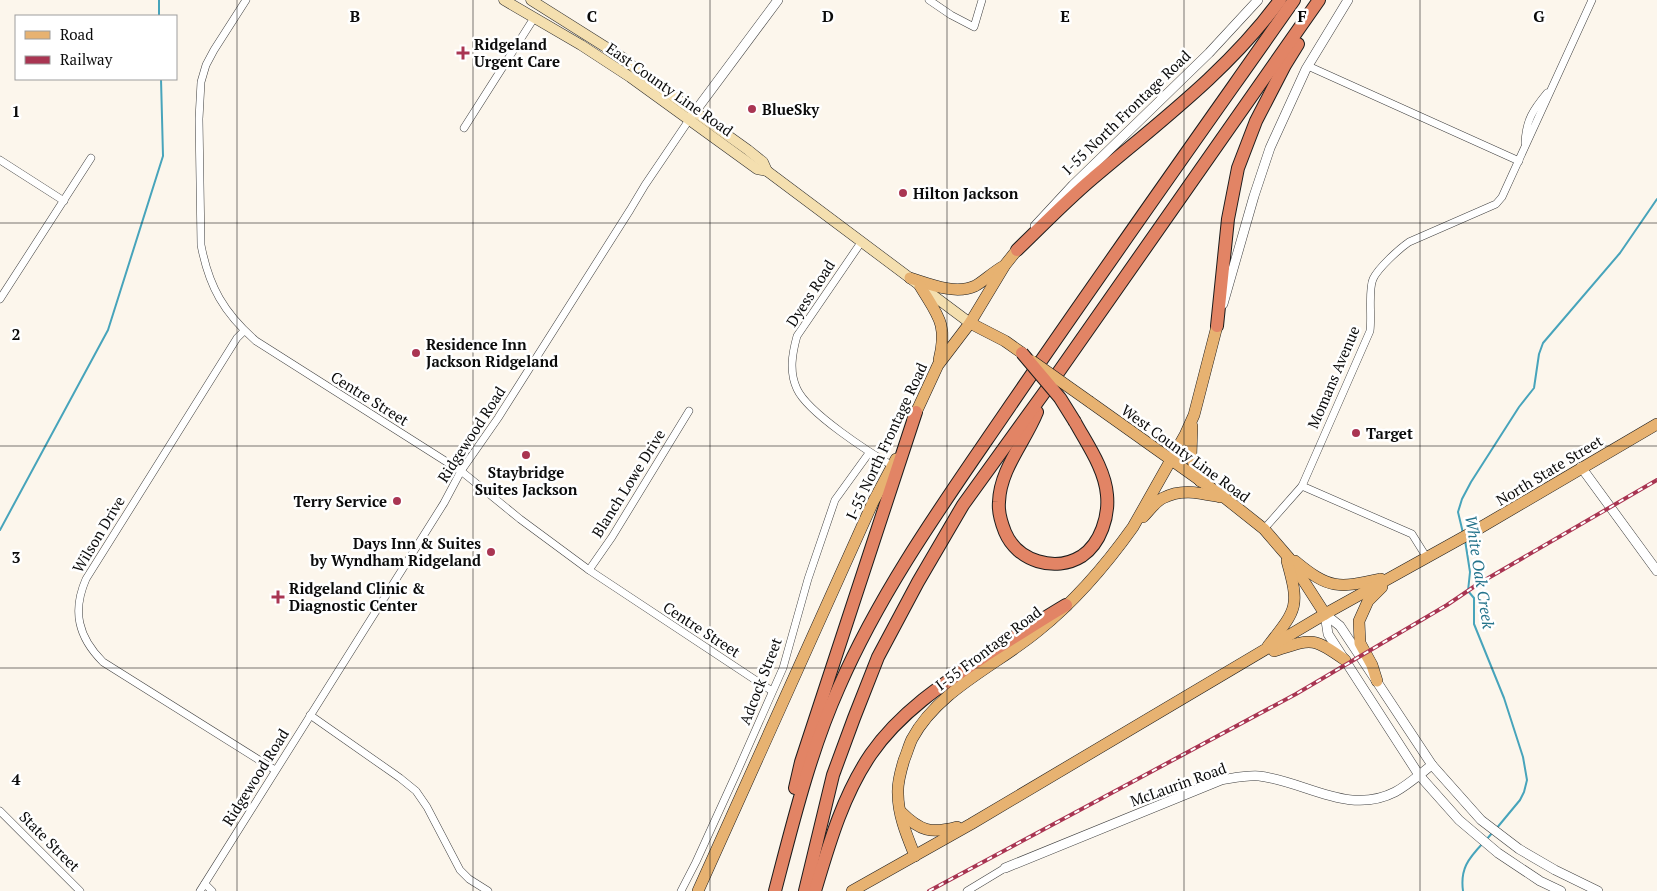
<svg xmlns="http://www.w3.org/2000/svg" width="1657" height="891" font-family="'PT Serif',serif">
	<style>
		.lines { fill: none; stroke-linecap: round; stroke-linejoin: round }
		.stream { stroke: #47a4bb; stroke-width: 2 }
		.minor-casing { stroke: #3e3e3e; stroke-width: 8 }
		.tertiary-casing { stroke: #3e3e3e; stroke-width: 10 }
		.secondary-casing { stroke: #2d2d2d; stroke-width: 11 }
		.primary-casing { stroke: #1c1c1c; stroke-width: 12 }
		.motorway-casing { stroke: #1c1c1c; stroke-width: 14 }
		.minor { stroke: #fff; stroke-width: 7 }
		.tertiary { stroke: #fff; stroke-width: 9 }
		.secondary { stroke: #f4dfaf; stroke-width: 10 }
		.primary { stroke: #e7b271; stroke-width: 11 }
		.motorway { stroke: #e28465; stroke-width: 12 }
		.rail-casing { stroke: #a93552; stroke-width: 4 }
		.rail { stroke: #fff; stroke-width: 2; stroke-dasharray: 5.5; stroke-linecap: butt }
		.primary-bridge-casing { stroke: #1c1c1c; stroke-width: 12; stroke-linecap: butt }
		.motorway-bridge-casing { stroke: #1c1c1c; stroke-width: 14; stroke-linecap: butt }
		.primary-bridge { stroke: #e7b271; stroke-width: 11 }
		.motorway-bridge { stroke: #e28465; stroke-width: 12 }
		.grid { fill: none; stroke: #0b0b0b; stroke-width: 1; stroke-opacity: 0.55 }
		.poi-dot { fill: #a93552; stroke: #fff; stroke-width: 2 }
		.labels { text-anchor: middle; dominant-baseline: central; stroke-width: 5; stroke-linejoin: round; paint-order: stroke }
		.poi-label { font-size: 15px; font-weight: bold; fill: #0b0b0b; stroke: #fff; text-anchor: start }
		.street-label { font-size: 15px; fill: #0b0b0b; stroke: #fff }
		.water-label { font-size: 16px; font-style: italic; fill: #25748c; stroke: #fff }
		.grid-label { font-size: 16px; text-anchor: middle; font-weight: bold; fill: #0b0b0b; stroke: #fff; stroke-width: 5; stroke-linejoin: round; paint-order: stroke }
	</style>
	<rect width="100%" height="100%" fill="#fcf6ec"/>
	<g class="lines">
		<g class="stream">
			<path d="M159,0V16"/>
			<path d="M0,530L108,330L163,156L161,79"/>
			<path d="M1463,533L1458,512L1462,499L1471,482L1519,407L1534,388L1539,354L1543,343L1620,253L1657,199"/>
			<path d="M1465,540L1470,572L1468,591L1474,598V624L1504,698L1523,757L1527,780L1524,792L1520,800L1496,829"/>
			<path d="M1486,840L1493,832"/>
			<path d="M1463,891C1460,869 1468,859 1483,843"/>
		</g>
		<g class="minor-casing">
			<g id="minor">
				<path d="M246,0L214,50L206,65L201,82L199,119L201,245C209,287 224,313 256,341L461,471L520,519L589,570L772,691"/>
				<path d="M929,0L951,15L974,27L982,0"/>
				<path d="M1308,66L1519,161"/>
				<path d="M464,128L534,18"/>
				<path d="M1525,143C1526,120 1533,110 1547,93"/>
				<path d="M0,160L64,201"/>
				<path d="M862,241L797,336C792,354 789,372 797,389C808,413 870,453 893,466"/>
				<path d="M0,299L91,158"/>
				<path d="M244,331L237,338L86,579C72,611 78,637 103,662L275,770"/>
				<path d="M1264,529L1302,486"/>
				<path d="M1427,558L1412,534L1302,486L1370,331C1372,316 1368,290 1373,279C1378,268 1399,249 1409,242L1496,204L1502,197L1592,0"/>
				<path d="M589,570L612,537L689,411"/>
				<path d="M310,715L400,778L416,791L427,807L460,870L469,879L488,891"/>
				<path d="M0,811L80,891"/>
				<path d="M205,884L212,891"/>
				<path d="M200,891L444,503L461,471L498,418L630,210L645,185L689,120"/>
				<path d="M681,891L696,862L737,772L783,668L808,579L835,500L869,453"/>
				<path d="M967,891L1005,868"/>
			</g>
		</g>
		<g class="tertiary-casing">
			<g id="tertiary">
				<path d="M691,117L778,0"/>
				<path d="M1035,226L1073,185L1209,53L1258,0"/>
				<path d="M1223,304L1254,196L1270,148L1306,69L1348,0"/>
				<path d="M1581,467L1657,571"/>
				<path d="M1325,614L1340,626L1432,765L1481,820L1519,849L1555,870L1598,891"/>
				<path d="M1325,614L1328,634L1419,775L1459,820L1498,853L1540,881L1561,891"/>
				<path d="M1005,868L1221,780C1234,778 1247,775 1259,776C1305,781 1348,816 1395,792C1408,785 1420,774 1432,765"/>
			</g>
		</g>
		<g class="secondary-casing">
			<g id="secondary">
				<path d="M504,0L581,45L630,77L757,169L767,171L970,323"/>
				<path d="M531,0L623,58L642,74L748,150L763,162L767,171"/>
			</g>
		</g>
		<g class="primary-casing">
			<g id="primary">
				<path d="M910,278C929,284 955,295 975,286C983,282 994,271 1004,266"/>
				<path d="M920,286C938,316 948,324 939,360"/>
				<path d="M970,323L1005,341L1022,353"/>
				<path d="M1090,402L1225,498L1264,529L1289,558L1325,614"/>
				<path d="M913,419L938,365L970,323L1005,265L1017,250"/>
				<path d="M1192,426L1191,456L1200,481"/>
				<path d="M1143,517C1149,511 1155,502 1163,498C1182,488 1200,493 1220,497"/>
				<path d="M1295,561C1330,590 1338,588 1381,579"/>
				<path d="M1268,646C1297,609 1300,607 1287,561"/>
				<path d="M1274,651C1311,639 1312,636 1345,660"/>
				<path d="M1377,681L1372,665L1360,643L1359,621L1368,601L1382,587"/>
				<path d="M901,812C920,831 931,834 957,827"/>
				<path d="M915,856C907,836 898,815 898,794C897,783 901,770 904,760C907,753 909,745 912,739C938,690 997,665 1038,631C1074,602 1106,565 1133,527L1185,435L1194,415L1217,326"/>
				<path d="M698,891L873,502L896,459"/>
				<path d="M852,891L971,824L1325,614L1478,529L1657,424"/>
			</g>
		</g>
		<g class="motorway-casing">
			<g id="motorway">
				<path d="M1017,250C1042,226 1066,201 1092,179C1158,123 1229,70 1280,0"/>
				<path d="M1217,326L1228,219L1238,168L1256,121L1285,65L1298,44"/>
				<path d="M1037,412C1025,442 1000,469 999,502C998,512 1001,522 1005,532C1017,561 1055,573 1082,556C1101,543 1109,516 1107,495C1105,469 1087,444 1075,422"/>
				<path d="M795,788L801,762L916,412"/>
				<path d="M775,891C793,822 810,752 839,687C883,586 948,497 1010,406C1103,270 1199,135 1294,0"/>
				<path d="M805,891L833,775L854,718L878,657L918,582L963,505L1046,390L1319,0"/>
				<path d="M815,891C829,844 843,795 871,754C900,712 944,683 986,655C1013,638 1039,621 1066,605"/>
			</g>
		</g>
		<use href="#minor" class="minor"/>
		<use href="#tertiary" class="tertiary"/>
		<use href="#secondary" class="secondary"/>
		<use href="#primary" class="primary"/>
		<use href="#motorway" class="motorway"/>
		<g class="rail-casing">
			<path id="rail" d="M929,891L1296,694L1447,605L1478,584L1657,480"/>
		</g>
		<use href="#rail" class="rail"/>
		<g class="primary-bridge-casing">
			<path id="primary-bridge" d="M1032,361L1090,402"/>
		</g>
		<g class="motorway-bridge-casing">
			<path id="motorway-bridge" d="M1022,353L1060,398L1075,422"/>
		</g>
		<use href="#primary-bridge" class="primary-bridge"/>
		<use href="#motorway-bridge" class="motorway-bridge"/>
	</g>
	<path class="grid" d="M237,0V891M473,0V891M710,0V891M947,0V891M1184,0V891M1420,0V891M0,223H1657M0,446H1657M0,668H1657"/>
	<g class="poi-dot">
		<path d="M460.5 45.5h5v5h5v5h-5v5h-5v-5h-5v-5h5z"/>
		<circle cx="752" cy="109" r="5"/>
		<circle cx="903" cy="193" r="5"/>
		<circle cx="416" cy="353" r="5"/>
		<circle cx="1356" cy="433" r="5"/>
		<circle cx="526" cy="455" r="5"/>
		<circle cx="397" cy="501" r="5"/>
		<circle cx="491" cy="552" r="5"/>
		<path d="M275.5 589.5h5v5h5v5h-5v5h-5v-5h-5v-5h5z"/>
	</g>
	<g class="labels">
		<g class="poi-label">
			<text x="474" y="44">Ridgeland<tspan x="474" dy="17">Urgent Care</tspan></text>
			<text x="762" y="109">BlueSky</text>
			<text x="913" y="193">Hilton Jackson</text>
			<text x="426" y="344">Residence Inn<tspan x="426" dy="17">Jackson Ridgeland</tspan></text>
			<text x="1366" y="433">Target</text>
			<text x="526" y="472" text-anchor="middle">Staybridge<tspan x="526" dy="17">Suites Jackson</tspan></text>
			<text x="387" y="501" text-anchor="end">Terry Service</text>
			<text x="481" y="543" text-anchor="end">Days Inn &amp; Suites<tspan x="481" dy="17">by Wyndham Ridgeland</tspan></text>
			<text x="289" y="588">Ridgeland Clinic &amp;<tspan x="289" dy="17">Diagnostic Center</tspan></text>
		</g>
		<g class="street-label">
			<text transform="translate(670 89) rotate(35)">East County Line Road</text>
			<text transform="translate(1126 112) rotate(-44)">I-55 North Frontage Road</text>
			<text transform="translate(810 293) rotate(-57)">Dyess Road</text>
			<text transform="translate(1333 377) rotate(-67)">Momans Avenue</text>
			<text transform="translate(370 398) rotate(32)">Centre Street</text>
			<text transform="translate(471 434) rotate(-57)">Ridgewood Road</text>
			<text transform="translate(886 441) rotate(-65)">I-55 North Frontage Road</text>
			<text transform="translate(1186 453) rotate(36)">West County Line Road</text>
			<text transform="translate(1549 470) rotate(-31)">North State Street</text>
			<text transform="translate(628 483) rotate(-58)">Blanch Lowe Drive</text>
			<text transform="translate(98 534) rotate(-59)">Wilson Drive</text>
			<text transform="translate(702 629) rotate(33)">Centre Street</text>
			<text transform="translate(988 648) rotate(-37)">I-55 Frontage Road</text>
			<text transform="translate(760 681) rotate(-69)">Adcock Street</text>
			<text transform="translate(255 777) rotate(-58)">Ridgewood Road</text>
			<text transform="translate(1178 784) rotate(-20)">McLaurin Road</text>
			<text transform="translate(50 841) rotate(45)">State Street</text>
		</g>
		<g class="water-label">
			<text transform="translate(1480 572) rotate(81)">White Oak Creek</text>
		</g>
	</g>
	<g class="grid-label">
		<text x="355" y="22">B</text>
		<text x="592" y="22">C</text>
		<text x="828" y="22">D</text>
		<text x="1065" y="22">E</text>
		<text x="1302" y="22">F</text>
		<text x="1539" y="22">G</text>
		<text x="16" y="117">1</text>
		<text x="16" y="340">2</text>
		<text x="16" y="563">3</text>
		<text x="16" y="785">4</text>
	</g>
	<rect x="15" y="15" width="162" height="65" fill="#ffffff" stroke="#9d9d9d"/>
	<rect x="25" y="31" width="25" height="8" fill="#e7b271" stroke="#9d9d9d"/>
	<text x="60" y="40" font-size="15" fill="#0b0b0b">Road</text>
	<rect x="25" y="56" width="25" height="8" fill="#a93552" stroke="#9d9d9d"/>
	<text x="60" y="65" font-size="15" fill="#0b0b0b">Railway</text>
</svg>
